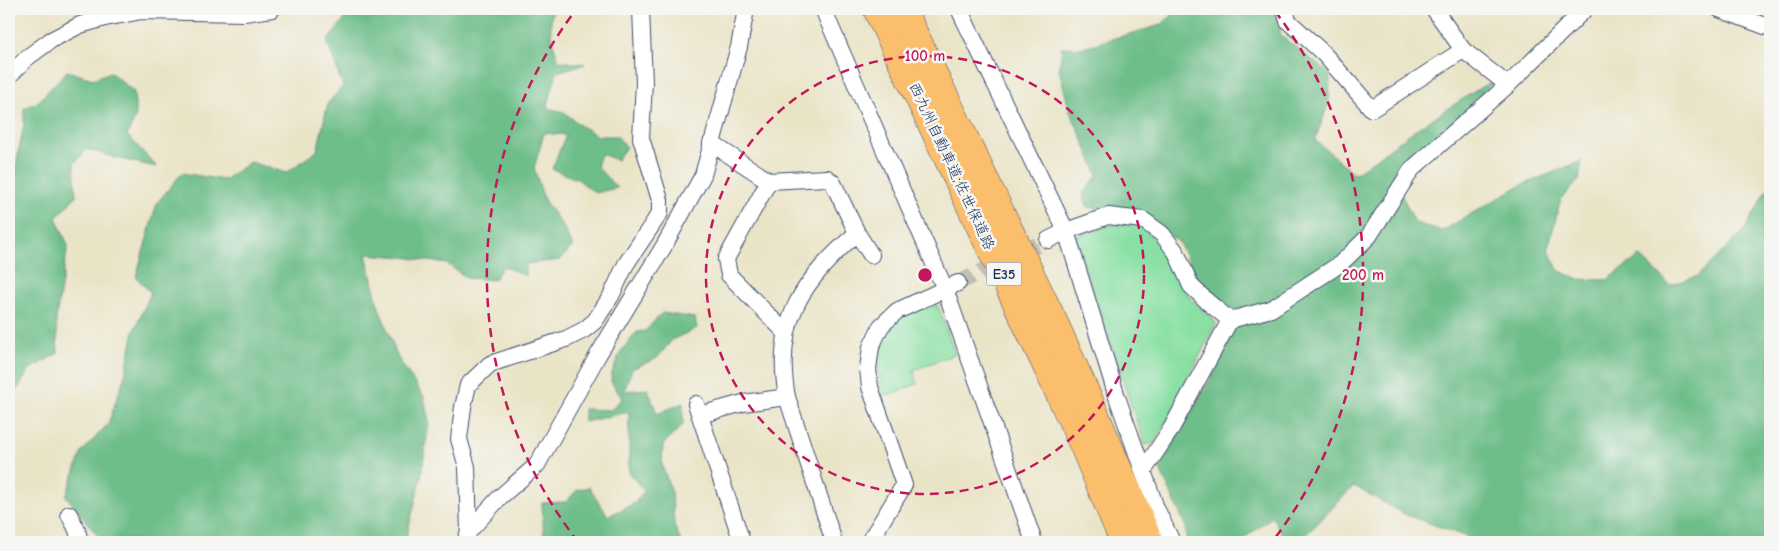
<svg xmlns="http://www.w3.org/2000/svg" width="1779" height="551" font-family="'Comic Neue','Klee One',sans-serif">
	<style>
		.green { fill: #89e0a4; stroke: #528881 }
		.forest { fill: #6ebe8a; stroke: #447674 }
		.lines { fill: none; stroke-linecap: round; stroke-linejoin: round }
		.minor-tunnel { stroke: #c1c0b2; stroke-width: 16; stroke-dasharray: 16 8; stroke-linecap: butt }
		.minor-casing { stroke: #3a4a6e; stroke-width: 18 }
		.motorway-casing { stroke: #3a4a6e; stroke-width: 29 }
		.minor { stroke: #fff; stroke-width: 16 }
		.motorway { stroke: #fabe6d; stroke-width: 28 }
		.ring { fill: none; stroke: #c2185b; stroke-width: 2.5; stroke-dasharray: 9 6 }
		.labels { text-anchor: middle; dominant-baseline: central; stroke-width: 5; stroke-linejoin: round; paint-order: stroke }
		.shield { fill: #f6f6f2; stroke: #5d6b8a; stroke-width: 1 }
		.shield-label { font-size: 14px; font-weight: bold; fill: #1b2f5e }
		.street-label { font-size: 15px; fill: #1b2f5e; stroke: #f6f6f2 }
		.centre { fill: #c2185b; stroke: #f6f6f2; stroke-width: 2.5 }
		.ring-label { font-size: 15px; text-anchor: middle; font-weight: bold; fill: #c2185b; stroke: #f6f6f2; stroke-width: 5; stroke-linejoin: round; paint-order: stroke }
	</style>
	<rect width="100%" height="100%" fill="#f6f6f2"/>
	<filter id="ink" filterUnits="userSpaceOnUse"><feTurbulence type="fractalNoise" baseFrequency=".02" numOctaves="2"/><feDisplacementMap in="SourceGraphic" scale="10" xChannelSelector="R" yChannelSelector="G"/><feConvolveMatrix kernelMatrix="1 2 1 2 8 2 1 2 1" color-interpolation-filters="sRGB"/></filter>
	<filter id="wash" filterUnits="userSpaceOnUse"><feTurbulence type="fractalNoise" baseFrequency=".0096" numOctaves="4" result="noise"/><feDisplacementMap in="SourceGraphic" scale="20" xChannelSelector="R" yChannelSelector="G"/><feGaussianBlur stdDeviation="1.12" result="paint"/><feColorMatrix in="noise" values="0 0 0 0 0 0 0 0 0 0 0 0 0 0 0 0 0 1.4 0 .05"/><feComposite in="paint" operator="in"/></filter>
	<g filter="url(#wash)">
		<rect width="100%" height="100%" fill="#eae4c7"/>
		<g class="green">
			<path d="M1116,224L1140,225L1167,251L1179,280L1189,297L1216,323L1169,417L1154,443L1145,445L1074,237Z"/>
			<path d="M929,305L938,306L955,354L914,370L917,384L885,396C874,369 874,332 903,315C911,311 921,308 929,305Z"/>
		</g>
		<g class="forest">
			<path d="M352,9H553C548,27 552,43 559,61L585,64L557,72L547,108L564,112L581,126L598,136H617L626,147L617,160L601,154L597,167L617,188L595,193L579,180L552,169L566,135L544,133L534,168L544,200L562,225L573,246L560,260L526,264V276L503,266L494,280L467,278L447,264L404,257L366,254L378,305L398,358L424,397L429,422L421,478L405,542H328L318,536L272,540L270,542H161L99,537L66,496L82,452L108,424L125,375L134,331L151,293L136,277L157,203L182,173L224,180L250,162L286,173L317,151L328,103L343,86L327,42Z"/>
			<path d="M1179,9H1275L1281,36L1330,74L1329,102L1315,140L1355,174L1416,129L1483,86L1496,80L1394,179L1415,223L1442,231L1517,187L1582,161L1579,180L1561,199L1548,248L1558,270L1577,279L1607,280L1640,256L1670,285L1698,276L1744,231L1770,185V542H1482L1404,514L1354,486L1299,542H1287L1272,517L1239,542H1186V527L1159,467L1224,356L1229,306L1199,281L1178,241L1137,213L1087,207L1083,193L1098,175L1069,108L1059,69L1062,47L1080,48L1161,25Z"/>
			<path d="M67,71L93,79L110,72L134,92L136,116L127,135L157,167L116,158L86,149L74,164L76,196L56,218L68,245L56,318L58,353L30,369L9,403V186L13,179L24,125V108L38,102Z"/>
			<path d="M662,313L695,318L697,328L672,340L657,358L632,369L624,391L648,389L657,414L683,403V425L663,445L662,465L672,493L674,525L681,542H544L542,503L566,502L577,490L589,487L608,516L635,503L644,491L629,473V412L584,422V409L611,410L622,398L611,382L612,373L621,351L637,332L645,331Z"/>
		</g>
	</g>
	<g filter="url(#ink)">
		<g class="lines">
			<path class="minor-tunnel" d="M958,283L1048,240"/>
			<g class="minor-casing">
				<g id="minor">
					<path d="M823,9L945,289L1034,542"/>
					<path d="M959,9L1066,231L1117,397L1156,508L1172,542"/>
					<path d="M1285,9L1288,21L1323,53L1372,109L1463,50L1434,9"/>
					<path d="M1719,9L1770,28"/>
					<path d="M1463,50L1508,85"/>
					<path d="M9,76L28,57L51,40L80,25L105,18L142,11L244,13L272,9"/>
					<path d="M711,143L769,181L827,178L833,183L857,233L871,255"/>
					<path d="M769,181L726,259L729,275L786,333"/>
					<path d="M1048,240L1066,231L1108,216L1143,220L1162,234L1176,252L1191,286L1209,303L1230,320"/>
					<path d="M696,404L742,542"/>
					<path d="M700,415L743,403L787,397"/>
					<path d="M1144,470L1171,429L1230,320L1271,309L1340,264L1369,236L1412,169L1508,85L1585,9"/>
					<path d="M69,514L77,530L80,542"/>
					<path d="M469,531L467,467L459,439L463,407L468,385L490,364L566,339L584,330L595,321L611,296L626,264L660,213V200L641,138L644,83L641,9"/>
					<path d="M465,542L469,531L500,497L537,465L598,355L664,246L703,175L739,47L746,9"/>
					<path d="M834,542L787,397C773,321 803,280 857,233"/>
					<path d="M869,542L904,485L870,387L868,369L871,347L881,326L897,311L958,283"/>
				</g>
			</g>
			<g class="motorway-casing">
				<g id="motorway">
					<path d="M877,9L1042,356L1083,444L1124,542"/>
					<path d="M902,9L1055,325L1090,403L1149,542"/>
				</g>
			</g>
			<use href="#minor" class="minor"/>
			<use href="#motorway" class="motorway"/>
		</g>
	</g>
	<g class="ring">
		<circle cx="925" cy="275" r="219"/>
		<path d="M578 542A438 438 0 0 1 575 11M1275 11A438 438 0 0 1 1272 542"/>
	</g>
	<g class="labels">
		<rect class="shield" x="986.5" y="262.5" width="35" height="23" rx="4"/>
		<g class="shield-label">
			<text x="1004" y="274">E35</text>
		</g>
		<g class="street-label">
			<text transform="translate(952 166) rotate(65)">西九州自動車道;佐世保道路</text>
		</g>
	</g>
	<circle cx="925" cy="275" r="8" class="centre"/>
	<g class="ring-label">
		<text x="925" y="61">100 m</text>
		<text x="1363" y="280">200 m</text>
	</g>
	<rect width="1779" height="551" fill="none" stroke="#f6f6f2" stroke-width="30"/>
</svg>
